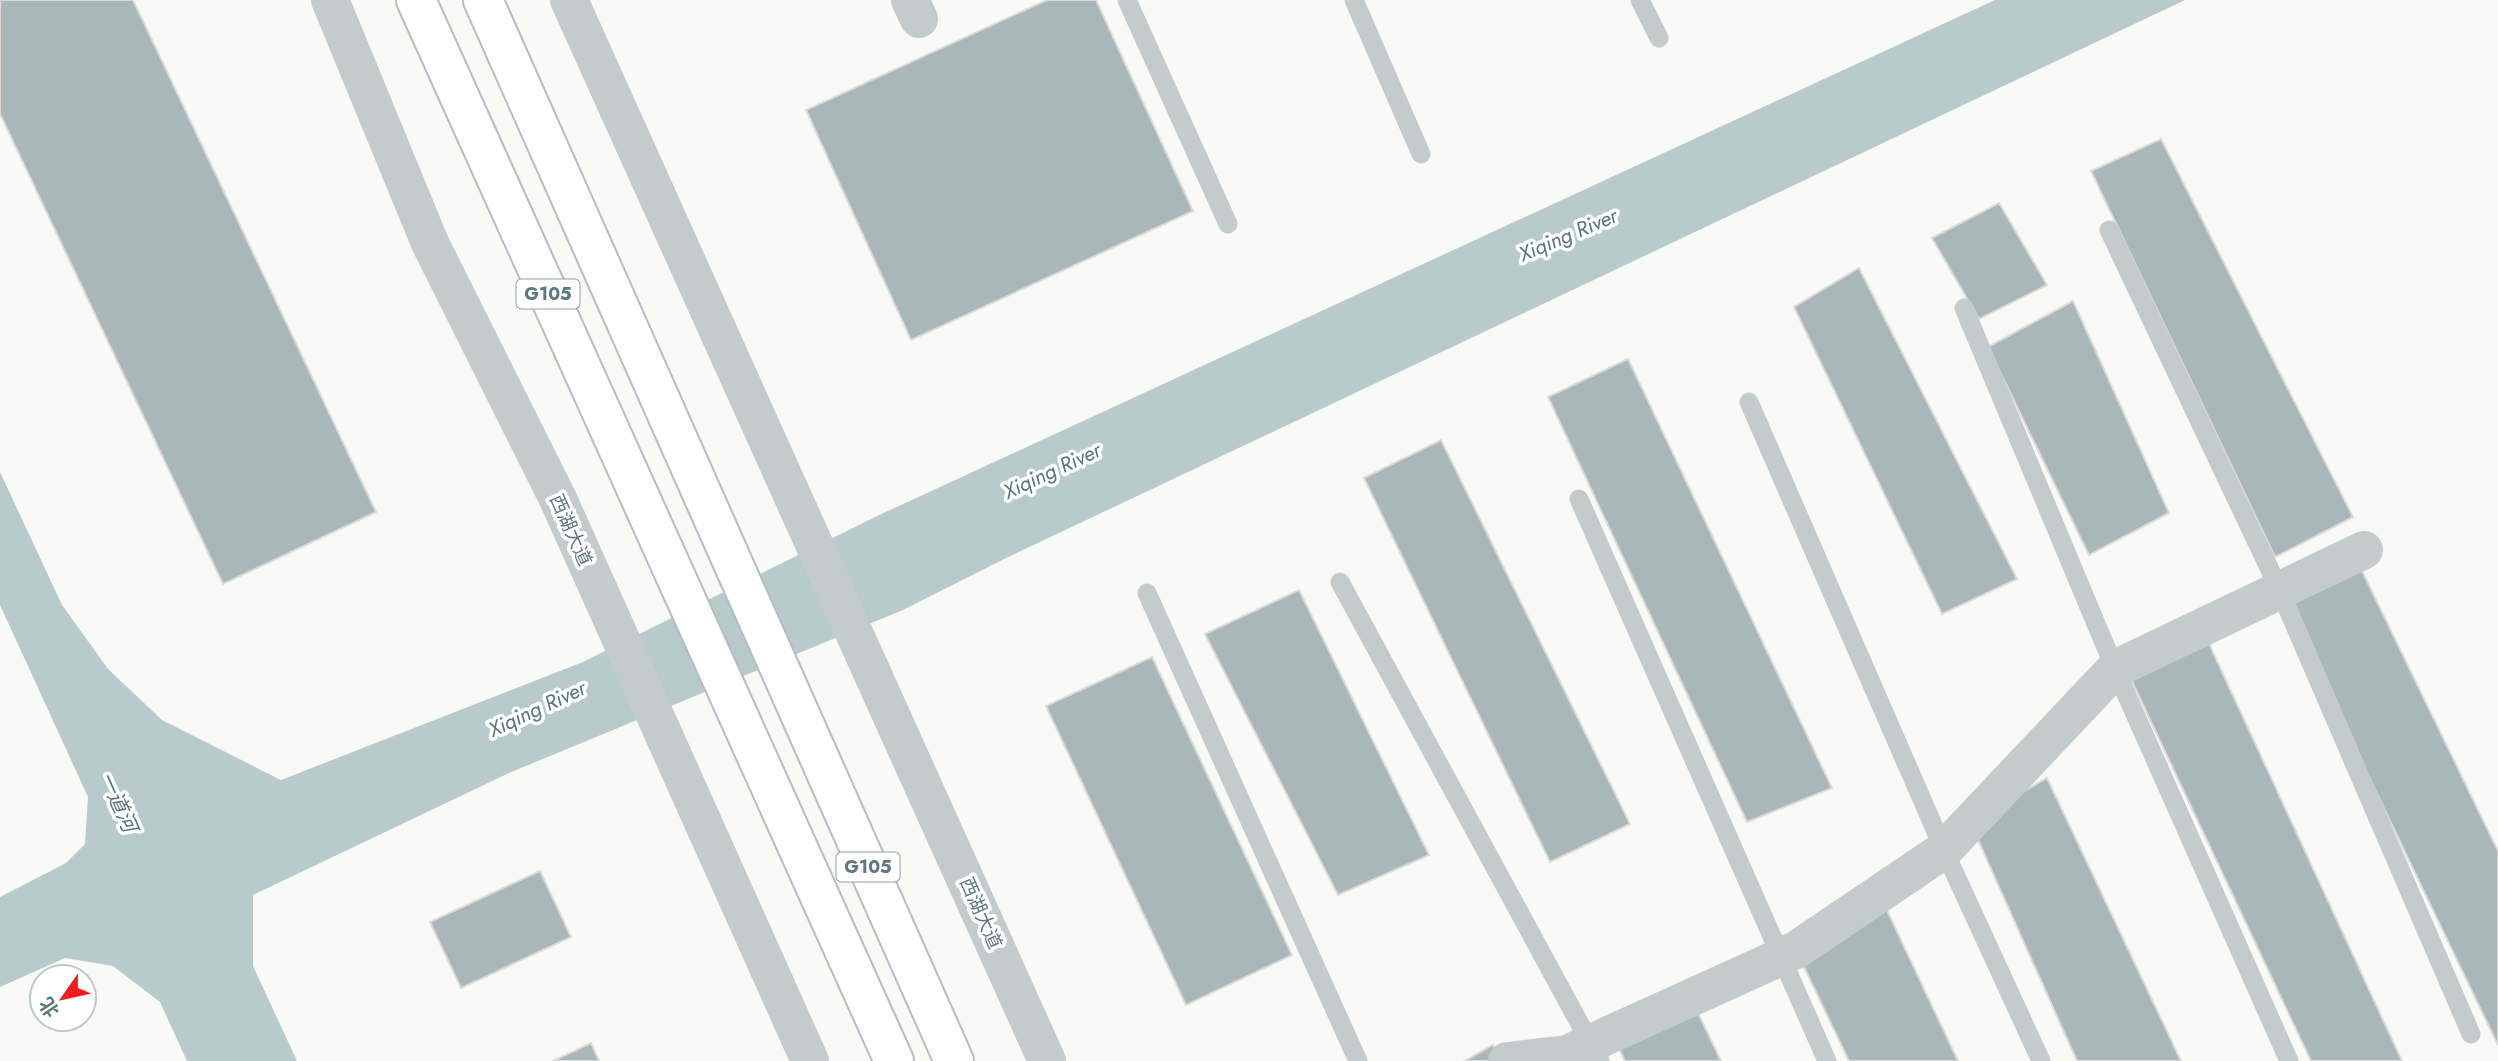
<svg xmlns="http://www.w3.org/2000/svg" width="2498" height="1061" font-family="Jost,'Noto Sans SC',sans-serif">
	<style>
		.water { fill: #b8cbcc }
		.building { fill: #a8b7b9; stroke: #dbdad9; stroke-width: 2 }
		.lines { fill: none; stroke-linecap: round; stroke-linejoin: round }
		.primary-casing { stroke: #b5bdbf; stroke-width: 42 }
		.service { stroke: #c4cbcd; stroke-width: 19 }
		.minor { stroke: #c4cbcd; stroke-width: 38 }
		.tertiary { stroke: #c4cbcd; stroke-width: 38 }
		.primary { stroke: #fff; stroke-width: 38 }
		.labels { text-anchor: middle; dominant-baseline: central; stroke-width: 7; stroke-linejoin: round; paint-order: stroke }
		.shield { fill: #fff; stroke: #8ea0a5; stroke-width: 2 }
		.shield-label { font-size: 18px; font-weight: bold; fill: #5d787e }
		.street-label { font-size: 19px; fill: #5d787e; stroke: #fff }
		.water-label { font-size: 21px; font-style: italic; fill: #577676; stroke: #fff }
	</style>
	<rect width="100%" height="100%" fill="#f9f9f6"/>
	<path class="water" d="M1995,0H2185L1002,560L903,610L509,773L253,895V966L297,1061H187L160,1002L113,966L65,958L0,987V897L66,863L85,844L88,797L0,605V472L62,605L108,669L162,720L281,780L583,662L875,517Z"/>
	<g class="building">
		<path d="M0,0H133L376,512L223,584L0,114Z"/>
		<path d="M1047,0H1096L1193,211L911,340L806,110Z"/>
		<path d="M2161,139L2353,517L2275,557L2091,171Z"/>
		<path d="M1999,203L2047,285L1979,319L1932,238Z"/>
		<path d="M1859,268L2017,579L1942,614L1794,307Z"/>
		<path d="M2073,301L2169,513L2089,555L1988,347Z"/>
		<path d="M1628,359L1832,788L1747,822L1548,397Z"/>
		<path d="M1441,440L1630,824L1550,862L1364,478Z"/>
		<path d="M2359,565L2498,851V1045L2287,607Z"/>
		<path d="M1299,590L1429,855L1338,895L1205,634Z"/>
		<path d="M2205,635L2402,1061H2311L2129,675Z"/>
		<path d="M1152,657L1292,955L1186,1005L1046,706Z"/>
		<path d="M2047,778L2181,1061H2077L1970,822Z"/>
		<path d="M540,871L571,937L461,988L430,922Z"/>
		<path d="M1883,902L1958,1061H1849L1796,950Z"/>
		<path d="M1683,982L1721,1061H1625L1606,1020Z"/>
		<path d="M591,1043L599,1061H553Z"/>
		<path d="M1493,1045L1500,1061H1465Z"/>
	</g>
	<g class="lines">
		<g class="primary-casing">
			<g id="primary">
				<path d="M416,0L894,1061"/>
				<path d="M483,0L954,1061"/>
			</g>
		</g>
		<g class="service">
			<path d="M1127,0L1228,224"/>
			<path d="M1354,0L1421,154"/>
			<path d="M1640,0L1659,38"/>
			<path d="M2109,230L2280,591L2471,1034"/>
			<path d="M1964,308L2115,669L2289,1061"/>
			<path d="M1749,402L1944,850L2041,1061"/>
			<path d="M1579,499L1827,1061"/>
			<path d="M1340,582L1600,1061"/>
			<path d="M1147,593L1358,1061"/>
		</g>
		<g class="minor">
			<path d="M910,0L919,19"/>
			<path d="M1507,1061L1567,1054L1796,950L1944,850L2115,669L2364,550"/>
		</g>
		<g class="tertiary">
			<path d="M330,0L430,243L558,499L810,1061"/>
			<path d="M569,0L1047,1061"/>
		</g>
		<use href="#primary" class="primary"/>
	</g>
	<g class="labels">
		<g class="shield">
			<rect x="516.5" y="279.5" width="63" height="29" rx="5"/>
			<rect x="836.5" y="852.5" width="63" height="29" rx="5"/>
		</g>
		<g class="shield-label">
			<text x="548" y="294">G105</text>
			<text x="868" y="867">G105</text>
		</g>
		<g class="street-label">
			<text transform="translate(571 530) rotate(66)">西湖大道</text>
			<text transform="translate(981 913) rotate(66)">西湖大道</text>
		</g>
		<g class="water-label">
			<text transform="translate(1568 235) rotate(-23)">Xiqing River</text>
			<text transform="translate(1052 471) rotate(-25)">Xiqing River</text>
			<text transform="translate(537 709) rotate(-25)">Xiqing River</text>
			<text transform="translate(118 802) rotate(66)">一道河</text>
		</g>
	</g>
	<g transform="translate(63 998) rotate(236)"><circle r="33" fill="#ffffff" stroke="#bec9cb" stroke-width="2"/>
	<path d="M0-5L12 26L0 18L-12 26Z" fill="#f41b1d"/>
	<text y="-10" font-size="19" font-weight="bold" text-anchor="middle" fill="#5d787e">北</text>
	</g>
</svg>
